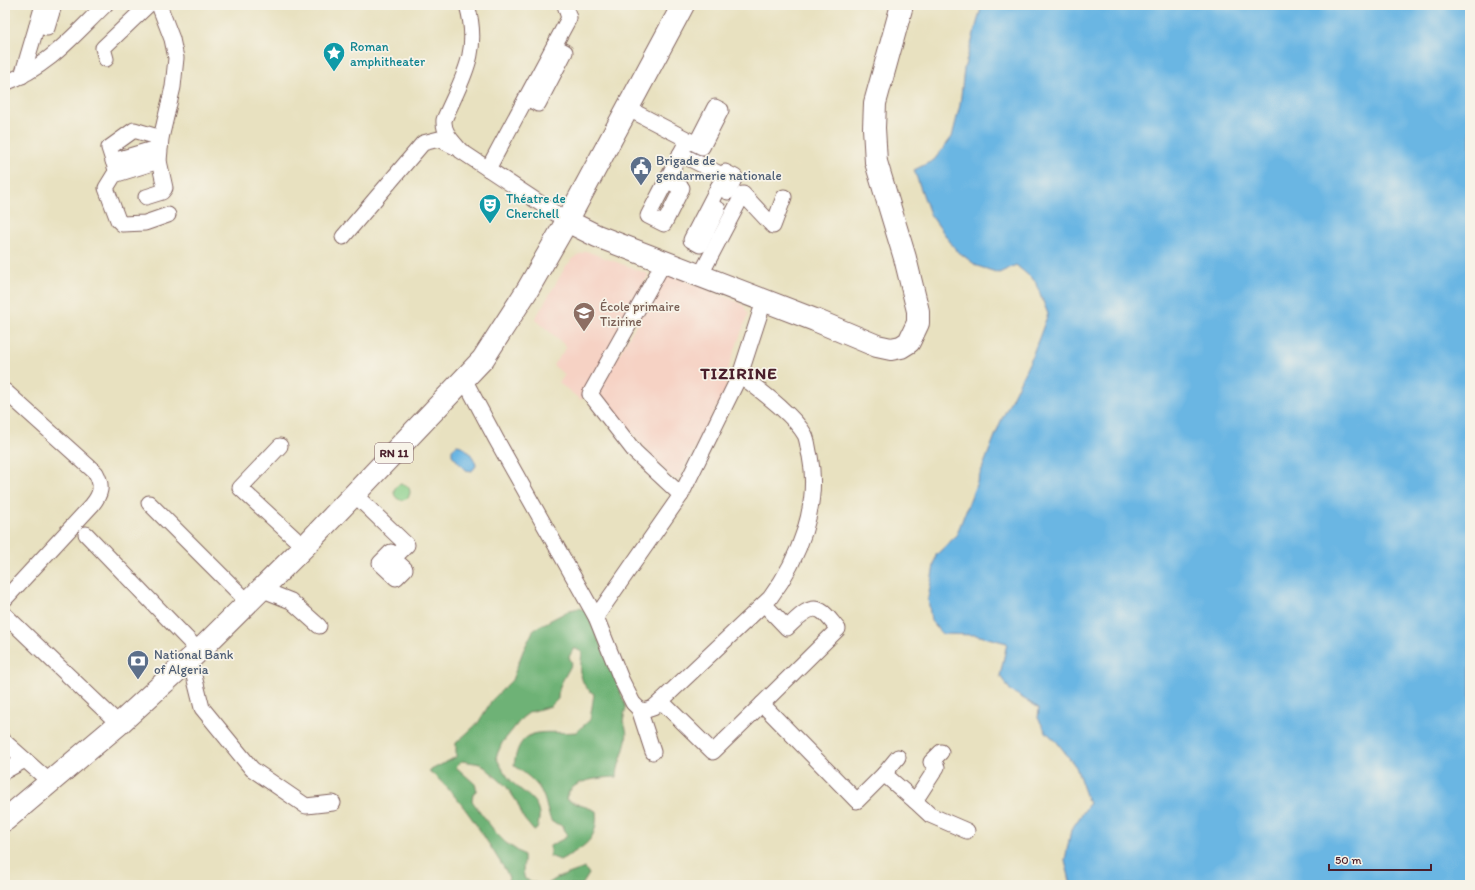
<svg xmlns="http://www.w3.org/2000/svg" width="1475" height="890" font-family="Itim,sans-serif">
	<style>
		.built { fill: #f6d2c4 }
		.green { fill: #89cf8a; stroke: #6a775a }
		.forest { fill: #6eb276; stroke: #5c6850 }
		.water { fill: #6ab6e3; stroke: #5a6a87 }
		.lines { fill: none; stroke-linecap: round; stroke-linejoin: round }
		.street-casing { stroke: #81635f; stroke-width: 17 }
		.primary-casing { stroke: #81635f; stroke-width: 24 }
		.street { stroke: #fff; stroke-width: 15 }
		.primary { stroke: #fff; stroke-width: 22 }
		.labels { text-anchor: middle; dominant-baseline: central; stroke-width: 3.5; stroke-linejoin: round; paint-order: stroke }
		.shield { fill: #f7f3e8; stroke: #7e5f64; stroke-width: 1 }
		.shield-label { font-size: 12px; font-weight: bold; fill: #4a1f2b }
		.culture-label { font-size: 13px; fill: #0d838f; stroke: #f7f3e8; text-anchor: start }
		.service-label { font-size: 13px; fill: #4e5e75; stroke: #f7f3e8; text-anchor: start }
		.education-label { font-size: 13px; fill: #785e54; stroke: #f7f3e8; text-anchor: start }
		.district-label { font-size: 17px; font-weight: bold; letter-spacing: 1px; fill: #4a1f2b; stroke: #f7f3e8 }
	</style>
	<rect width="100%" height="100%" fill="#f7f3e8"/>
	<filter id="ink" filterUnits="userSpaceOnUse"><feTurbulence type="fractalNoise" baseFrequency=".025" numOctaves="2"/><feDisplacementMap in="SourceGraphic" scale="8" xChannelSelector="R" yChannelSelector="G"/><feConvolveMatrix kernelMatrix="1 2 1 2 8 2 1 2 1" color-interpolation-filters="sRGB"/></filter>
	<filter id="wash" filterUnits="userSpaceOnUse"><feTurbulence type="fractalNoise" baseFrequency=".012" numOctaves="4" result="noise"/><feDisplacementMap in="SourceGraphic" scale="16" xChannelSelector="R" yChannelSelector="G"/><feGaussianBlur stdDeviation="0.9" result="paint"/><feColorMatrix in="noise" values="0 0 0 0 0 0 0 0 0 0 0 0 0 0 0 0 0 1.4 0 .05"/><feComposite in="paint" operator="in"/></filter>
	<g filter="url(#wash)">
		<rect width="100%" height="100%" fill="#e8e1c0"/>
		<g class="built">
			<path d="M586,251L649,274L581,400L559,383L565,375L553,365L567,347L535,319L566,266L576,256Z"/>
			<path d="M665,273L738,302L744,306L748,314L727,372L726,389L678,480L670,476L597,393Z"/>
		</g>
		<circle class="green" cx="402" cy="492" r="8"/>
		<g class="forest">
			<path d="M579,608L586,611L615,678L626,707L623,722C634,737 617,760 617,777C599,778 570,779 566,799C576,805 586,806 596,811C599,840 584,847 560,860L550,856V846C555,842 562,841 567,836L563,826L552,822C547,813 547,804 543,795C538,782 525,774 514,765C520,722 545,735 576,732L590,720L594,694C578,684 580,670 582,652L574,648L569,657L572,663C567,675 557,685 558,699L551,706L530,712L522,718L502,743L496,757C500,765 506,776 513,783C529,798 545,802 537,829L534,831L524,819L517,802L506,786L481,764L462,761L456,767L475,784L477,790L473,794L472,801L496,833L506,843L524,855C525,866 521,867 525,879L541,885H506L509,878L506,871C484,837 461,796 429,771L456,757V743L478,723L492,700L512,680L523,651L534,629L570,610Z"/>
			<path d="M585,868L589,874L582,885H546L557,878Z"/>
		</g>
		<g class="water">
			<path d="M982,5H1470V885H1071L1065,860L1071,830L1089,804L1076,767L1057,742L1046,732L1038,718L1039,708L1011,691L1000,676L1007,643L976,635L942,634L931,621L928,598L936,555L956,536L1000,423L1031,359L1048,314L1035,281L1016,265L999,273L977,266L956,250L930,214L914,170L934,160L952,137L960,105L964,69Z"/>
			<path d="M457,445C465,445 476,459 476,466L472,471L465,470L452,455V449Z"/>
		</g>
	</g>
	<g filter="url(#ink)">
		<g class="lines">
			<g class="street-casing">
				<g id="street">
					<path d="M467,5C481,53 462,78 444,120C443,133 453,142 461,151L567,221"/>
					<path d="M37,26L47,28L54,5"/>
					<path d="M106,59L103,48L148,5"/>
					<path d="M22,76L43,5"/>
					<path d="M5,83C48,67 73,36 105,5"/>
					<path d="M527,98L538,104L565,52L554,46"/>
					<path d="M627,108L696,144L715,107L721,110L702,147L696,144"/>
					<path d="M680,154L724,176L691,240L700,245L718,209L709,205"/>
					<path d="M113,161L160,147"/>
					<path d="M159,161L114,175L106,188L118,220L122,224L145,223L168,215"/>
					<path d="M488,169L569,18L565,5"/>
					<path d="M117,173L109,148L134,130L161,138"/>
					<path d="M667,181L682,188L664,224L648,216L685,145"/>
					<path d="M718,187L728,192L735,177L725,172L724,176"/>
					<path d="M146,197L162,192L165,188L159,161L161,138L173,87L176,58L172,39L159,5"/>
					<path d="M343,237L423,143L439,139L455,147"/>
					<path d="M664,262L590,394L635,452L681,495"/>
					<path d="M700,276L743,194L773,226L784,197"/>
					<path d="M464,379L496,439L596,617L621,679L633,703L639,709L653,752"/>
					<path d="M5,391L96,473C103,486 101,494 92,505L5,599"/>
					<path d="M280,446L240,488L304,547"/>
					<path d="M354,494L407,545L396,556L391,552L380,563L396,578L405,569L394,559L396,556"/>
					<path d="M149,503L248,602"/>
					<path d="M86,534L199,651"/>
					<path d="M261,589L291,601L319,626"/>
					<path d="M5,615L119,724"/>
					<path d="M596,617L681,495L740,375"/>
					<path d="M190,660L202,708L252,769L306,806L333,803"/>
					<path d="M661,701L713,752L762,704L857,801L884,774L915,801L937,767L931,762L941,752"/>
					<path d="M762,704L838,629C833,624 828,615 821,611C809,603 795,621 787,628L764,604"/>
					<path d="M639,709L644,711L653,708L661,701L770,598C799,559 820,505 810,456C808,450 808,441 805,435C794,415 758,389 740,375L764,301"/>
					<path d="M5,742L50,782"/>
					<path d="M5,771L25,760"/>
					<path d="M884,774L898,757"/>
					<path d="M915,801L930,815L967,831"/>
				</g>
			</g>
			<g class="primary-casing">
				<g id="primary">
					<path d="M567,221L597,236L815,320L877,346L891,349L901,347L909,342L918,323V311L905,258L876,162L874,128L875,103L902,5"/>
					<path d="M5,820L119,724L202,648L304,547L483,359L528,289L567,221L683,5"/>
				</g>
			</g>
			<use href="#street" class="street"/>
			<use href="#primary" class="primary"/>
		</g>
	</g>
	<defs>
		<g id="sight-pin" transform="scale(1.15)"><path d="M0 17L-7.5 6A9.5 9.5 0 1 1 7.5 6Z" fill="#0f9aa8" stroke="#f7f3e8"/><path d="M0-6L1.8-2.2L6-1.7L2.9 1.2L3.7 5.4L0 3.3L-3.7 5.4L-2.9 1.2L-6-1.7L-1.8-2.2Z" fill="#fff"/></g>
		<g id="civic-pin" transform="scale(1.15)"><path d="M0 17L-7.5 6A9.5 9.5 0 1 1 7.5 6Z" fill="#5c6f8a" stroke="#f7f3e8"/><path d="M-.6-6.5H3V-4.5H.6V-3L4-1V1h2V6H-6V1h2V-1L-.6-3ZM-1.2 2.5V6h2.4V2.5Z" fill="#fff"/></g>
		<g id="theatre-pin" transform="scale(1.15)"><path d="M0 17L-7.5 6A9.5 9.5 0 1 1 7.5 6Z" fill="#0f9aa8" stroke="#f7f3e8"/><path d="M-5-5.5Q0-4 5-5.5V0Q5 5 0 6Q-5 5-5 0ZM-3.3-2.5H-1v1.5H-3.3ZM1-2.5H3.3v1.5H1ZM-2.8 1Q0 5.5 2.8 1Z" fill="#fff"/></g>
		<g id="school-pin" transform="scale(1.15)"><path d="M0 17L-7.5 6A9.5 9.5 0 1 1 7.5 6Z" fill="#8d6e63" stroke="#f7f3e8"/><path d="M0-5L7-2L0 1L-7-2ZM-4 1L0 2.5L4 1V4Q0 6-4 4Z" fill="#fff"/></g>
		<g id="bank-pin" transform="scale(1.15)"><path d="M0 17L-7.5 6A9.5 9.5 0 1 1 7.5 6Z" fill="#5c6f8a" stroke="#f7f3e8"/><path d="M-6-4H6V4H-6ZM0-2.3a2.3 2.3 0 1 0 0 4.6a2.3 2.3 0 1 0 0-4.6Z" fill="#fff"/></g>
	</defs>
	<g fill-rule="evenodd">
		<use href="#sight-pin" x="334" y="53"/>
		<use href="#civic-pin" x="641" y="167"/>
		<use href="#theatre-pin" x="490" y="205"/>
		<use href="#school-pin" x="584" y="313"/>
		<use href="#bank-pin" x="138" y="661"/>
	</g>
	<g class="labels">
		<rect class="shield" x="375" y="443" width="38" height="20" rx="3"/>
		<g class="shield-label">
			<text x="394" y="453">RN 11</text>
		</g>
		<g class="culture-label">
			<text x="350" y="46">Roman<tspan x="350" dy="15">amphitheater</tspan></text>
			<text x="506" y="198">Théatre de<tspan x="506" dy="15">Cherchell</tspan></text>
		</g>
		<g class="service-label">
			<text x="656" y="160">Brigade de<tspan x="656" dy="15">gendarmerie nationale</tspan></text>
			<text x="154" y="654">National Bank<tspan x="154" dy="15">of Algeria</tspan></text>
		</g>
		<g class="education-label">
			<text x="600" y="306">École primaire<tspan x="600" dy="15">Tizirine</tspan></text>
		</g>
		<g class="district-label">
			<text x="739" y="373">TIZIRINE</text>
		</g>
	</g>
	<rect width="1475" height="890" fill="none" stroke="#f7f3e8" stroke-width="20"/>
	<path d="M1329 864v6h102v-6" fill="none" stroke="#4a1f2b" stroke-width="2"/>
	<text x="1335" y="864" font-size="12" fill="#4a1f2b" stroke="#f7f3e8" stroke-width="3" paint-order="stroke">50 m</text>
</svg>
